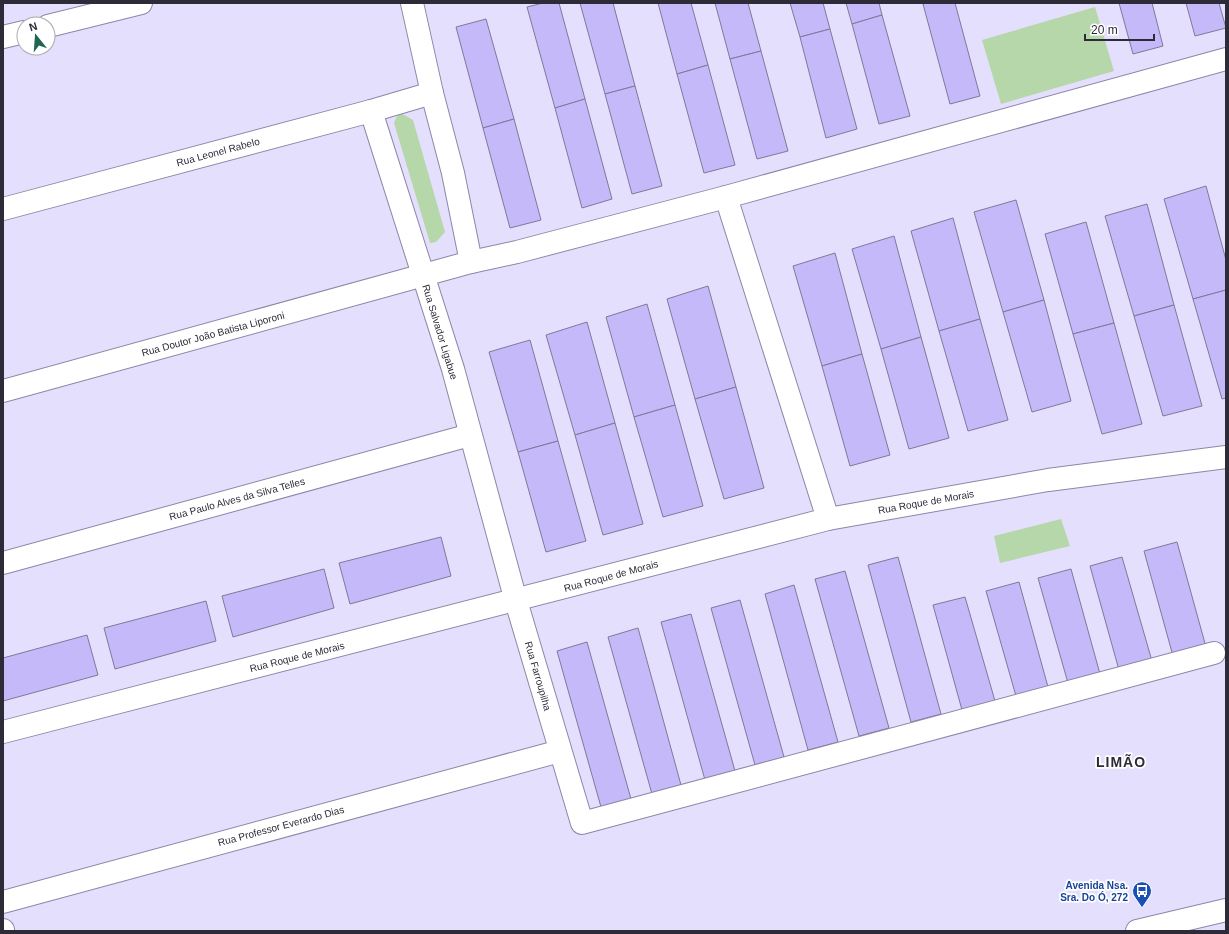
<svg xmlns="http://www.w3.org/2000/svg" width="1229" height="934" font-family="Helvetica,sans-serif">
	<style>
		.green { fill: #b6d7a9 }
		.building { fill: #c5b9fa; stroke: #7f7999 }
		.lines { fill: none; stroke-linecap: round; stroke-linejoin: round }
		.minor-casing { stroke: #8c87a7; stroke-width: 24 }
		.major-casing { stroke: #8c87a7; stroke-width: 24 }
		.minor { stroke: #fff; stroke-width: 22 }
		.major { stroke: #fff; stroke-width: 22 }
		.labels { text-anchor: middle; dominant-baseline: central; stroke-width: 3.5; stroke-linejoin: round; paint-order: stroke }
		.street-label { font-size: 10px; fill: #2d2b38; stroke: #fff }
		.transit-label { font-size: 10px; font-weight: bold; fill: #164399; stroke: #fff; text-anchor: end }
		.district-label { font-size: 14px; font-weight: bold; letter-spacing: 1px; fill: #2d2b38; stroke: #fff }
	</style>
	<rect width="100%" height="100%" fill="#e4dffc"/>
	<g class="green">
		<path d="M1095,7L1114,71L1001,104L982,40Z"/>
		<path d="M399,112L413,120L445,232L436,242L430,243L394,123Z"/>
		<path d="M1061,519L1070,546L1000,563L994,536Z"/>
	</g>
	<g class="building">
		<path d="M543,3H559L585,99L555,108L527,7Z"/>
		<path d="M580,3H613L635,86L605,94Z"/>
		<path d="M658,3H691L708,65L677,74Z"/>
		<path d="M715,3H748L761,51L730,59Z"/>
		<path d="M790,3H823L830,29L800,37Z"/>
		<path d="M846,3H879L882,15L852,24Z"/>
		<path d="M927,3H955L980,96L950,104L923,4Z"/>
		<path d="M1119,3H1152L1163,46L1133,54Z"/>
		<path d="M1186,3H1219L1226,28L1195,36Z"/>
		<path d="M882,15L910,116L879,124L852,24Z"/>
		<path d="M486,19L514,119L483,128L456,27Z"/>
		<path d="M830,29L857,129L826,138L800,37Z"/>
		<path d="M761,51L788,151L757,159L730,59Z"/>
		<path d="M708,65L735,165L704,173L677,74Z"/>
		<path d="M635,86L662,186L632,194L605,94Z"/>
		<path d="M585,99L612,199L582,208L555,108Z"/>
		<path d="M514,119L541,220L510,228L483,128Z"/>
		<path d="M1206,186L1226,260V290L1193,299L1164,199Z"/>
		<path d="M1016,200L1044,300L1003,312L974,212Z"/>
		<path d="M1147,204L1174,305L1134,316L1105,216Z"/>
		<path d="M953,218L980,319L939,331L911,231Z"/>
		<path d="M1086,222L1114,323L1073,334L1045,234Z"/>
		<path d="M894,236L921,337L881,349L852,249Z"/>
		<path d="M835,253L862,354L822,366L793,266Z"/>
		<path d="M708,286L736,387L695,399L667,299Z"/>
		<path d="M1226,290V398L1222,399L1193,299Z"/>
		<path d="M1044,300L1071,401L1032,412L1003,312Z"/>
		<path d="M647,304L675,405L634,417L606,317Z"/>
		<path d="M1174,305L1202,406L1163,416L1134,316Z"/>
		<path d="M980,319L1008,420L968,431L939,331Z"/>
		<path d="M587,322L615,423L575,435L546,335Z"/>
		<path d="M1114,323L1142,424L1102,434L1073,334Z"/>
		<path d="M921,337L949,438L909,449L881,349Z"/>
		<path d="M530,340L558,441L518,452L489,352Z"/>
		<path d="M862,354L890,455L850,466L822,366Z"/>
		<path d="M736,387L764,488L724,499L695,399Z"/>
		<path d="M675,405L703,506L663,517L634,417Z"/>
		<path d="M615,423L643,524L603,535L575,435Z"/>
		<path d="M558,441L586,541L546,552L518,452Z"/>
		<path d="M441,537L451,576L350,604L339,563Z"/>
		<path d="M1177,542L1206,647L1173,656L1144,551Z"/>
		<path d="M898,557L941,714L911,722L868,565Z"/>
		<path d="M1122,557L1152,661L1119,670L1090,566Z"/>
		<path d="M324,569L334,608L233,637L222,596Z"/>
		<path d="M1071,569L1100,674L1068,683L1038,578Z"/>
		<path d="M845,571L889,728L859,736L815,579Z"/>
		<path d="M1019,582L1048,687L1016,696L986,591Z"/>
		<path d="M794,585L838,742L808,750L765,594Z"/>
		<path d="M965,597L995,701L962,710L933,605Z"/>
		<path d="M740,600L784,757L755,765L711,608Z"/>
		<path d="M206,601L216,641L115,669L104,628Z"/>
		<path d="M691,614L735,771L705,780L661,622Z"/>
		<path d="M638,628L681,785L652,794L608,637Z"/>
		<path d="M87,635L98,675L3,701V658Z"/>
		<path d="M587,642L631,799L601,807L557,651Z"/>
	</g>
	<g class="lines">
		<g class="minor-casing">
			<g id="minor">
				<path d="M48,26L141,3"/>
				<path d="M3,37L24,32"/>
				<path d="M371,111L453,369L516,601L582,823L1214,653"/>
				<path d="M726,197L828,519"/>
				<path d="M3,209L371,111L432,93"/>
				<path d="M471,262L517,252L726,197L1226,59"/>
				<path d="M3,391L471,262L453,173L432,93L412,3"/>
				<path d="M3,563L470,435"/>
				<path d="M3,732L828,519L1048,480L1226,457"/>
				<path d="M3,902L560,751"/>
				<path d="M3,930V931"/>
			</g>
		</g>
		<g class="major-casing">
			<path id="major" d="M1137,931L1226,910"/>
		</g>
		<use href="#minor" class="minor"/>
		<use href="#major" class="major"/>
	</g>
	<defs>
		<g id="bus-pin" transform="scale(1)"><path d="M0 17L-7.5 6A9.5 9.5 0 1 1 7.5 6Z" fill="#1a4fb4" stroke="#fff"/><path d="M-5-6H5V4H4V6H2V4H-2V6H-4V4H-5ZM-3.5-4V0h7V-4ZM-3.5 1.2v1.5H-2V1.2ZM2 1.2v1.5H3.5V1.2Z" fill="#fff"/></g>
	</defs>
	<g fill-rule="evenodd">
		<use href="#bus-pin" x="1142" y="891"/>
	</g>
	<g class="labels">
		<g class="street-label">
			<text transform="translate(218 152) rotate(-15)">Rua Leonel Rabelo</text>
			<text transform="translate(440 332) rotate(73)">Rua Salvador Ligabue</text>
			<text transform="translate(213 334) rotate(-15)">Rua Doutor João Batista Liporoni</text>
			<text transform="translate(237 499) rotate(-15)">Rua Paulo Alves da Silva Telles</text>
			<text transform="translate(926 502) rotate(-10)">Rua Roque de Morais</text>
			<text transform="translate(611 576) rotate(-15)">Rua Roque de Morais</text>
			<text transform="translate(297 657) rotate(-14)">Rua Roque de Morais</text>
			<text transform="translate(538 676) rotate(74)">Rua Farroupilha</text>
			<text transform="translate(281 826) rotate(-15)">Rua Professor Everardo Dias</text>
		</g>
		<g class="transit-label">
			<text x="1128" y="885">Avenida Nsa.<tspan x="1128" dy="12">Sra. Do Ó, 272</tspan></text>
		</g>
		<g class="district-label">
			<text x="1121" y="762">LIMÃO</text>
		</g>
	</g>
	<rect width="1229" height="934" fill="none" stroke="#2d2b38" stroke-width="8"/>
	<g transform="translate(36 36) rotate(343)"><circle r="19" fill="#ffffff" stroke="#abaaaf"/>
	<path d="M0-3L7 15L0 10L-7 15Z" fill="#236453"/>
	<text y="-6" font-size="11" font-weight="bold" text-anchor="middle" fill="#2d2b38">N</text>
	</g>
	<path d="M1085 34v6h69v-6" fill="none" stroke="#2d2b38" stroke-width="2"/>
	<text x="1091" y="34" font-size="12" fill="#2d2b38" stroke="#ffffff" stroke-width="3" paint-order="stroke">20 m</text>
</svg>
